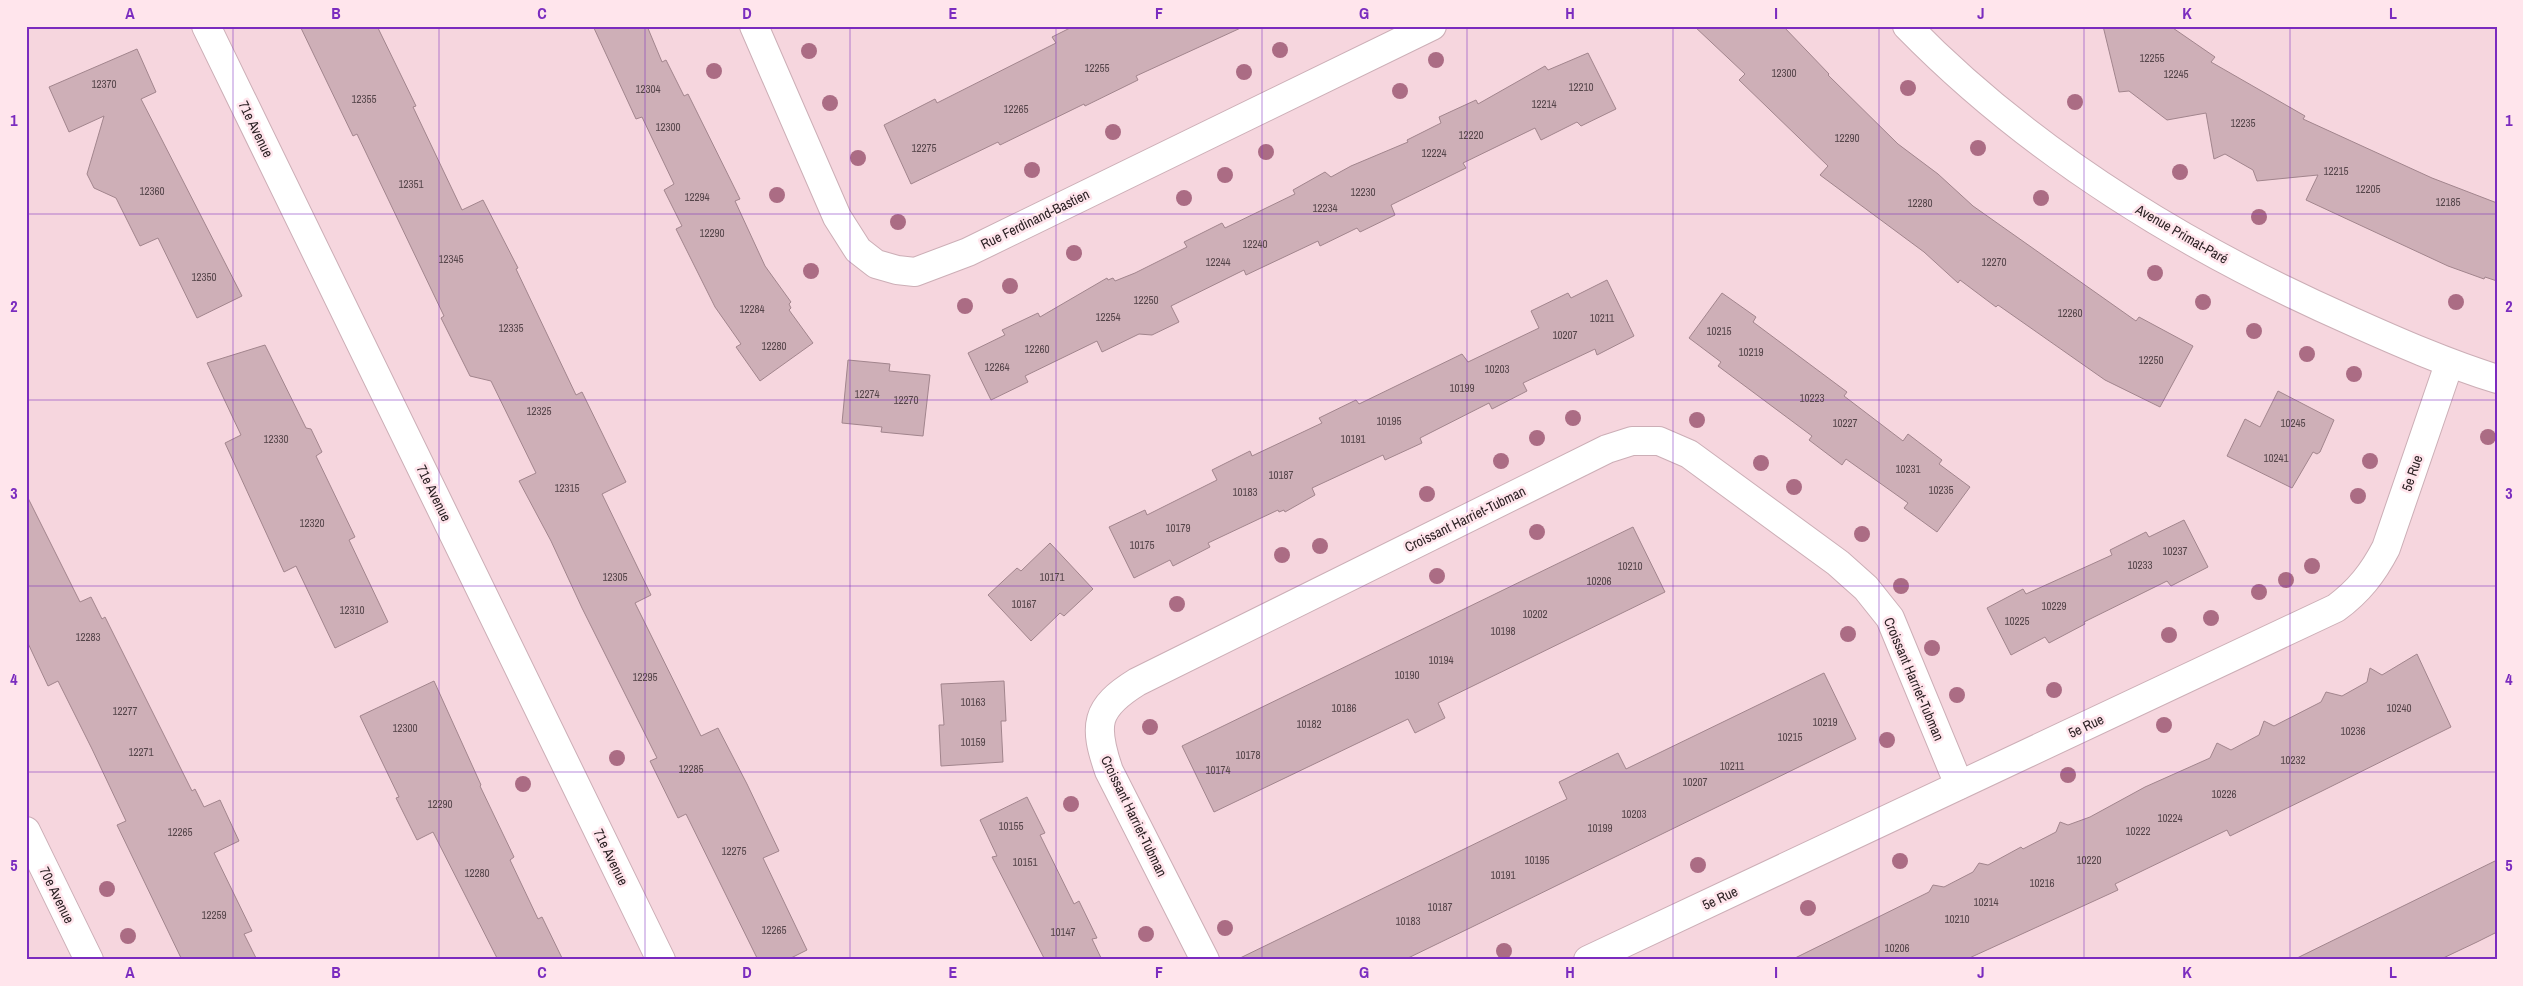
<svg xmlns="http://www.w3.org/2000/svg" width="2523" height="986" font-family="'Archivo Narrow',sans-serif">
	<style>
		.building { fill: #ceafb7; stroke: #a2858d }
		.lines { fill: none; stroke-linecap: round; stroke-linejoin: round }
		.street-casing { stroke: #ccaeb6; stroke-width: 30 }
		.street { stroke: #fff; stroke-width: 28 }
		.tree { fill: #ab6c84 }
		.grid { fill: none; stroke: #7b2cbf; stroke-width: 1; stroke-opacity: 0.55 }
		.labels { text-anchor: middle; dominant-baseline: central; stroke-width: 5; stroke-linejoin: round; paint-order: stroke }
		.number-label { font-size: 11px; fill: #55454a }
		.street-label { font-size: 14px; fill: #2d2225; stroke: #ffe5ec }
		.neatline { fill: none; stroke: #7b2cbf; stroke-width: 2 }
		.grid-label { font-size: 16px; text-anchor: middle; font-weight: bold; fill: #7b2cbf }
	</style>
	<rect width="100%" height="100%" fill="#f6d6de"/>
	<g class="building">
		<path d="M300,26H377L416,106L413,107L462,210L483,200L518,268L516,269L576,395L582,392L626,482L602,494L651,595L635,603L701,736L718,728L747,784L779,851L763,858L807,950L787,960H758L686,814L678,818L650,761L657,758L582,608L551,541L519,481L536,473L491,381L470,376L441,318L444,316L357,134L353,136Z"/>
		<path d="M593,26H647L662,62L666,60L684,96L688,94L740,199L735,201L765,266L791,302L789,304L791,308L789,310L813,343L760,381L736,347L741,344L715,307L676,229L682,226L664,190L674,184L642,117L636,119Z"/>
		<path d="M1074,26H1245L1136,76L1138,80L1085,106L1084,104L1000,145L998,142L911,184L884,125L935,99L937,103L1056,43L1052,37Z"/>
		<path d="M1694,26H1783L1829,74L1828,75L1898,144L1938,174L1973,206L2136,321L2139,317L2193,346L2160,407L2105,380L1998,305L1996,307L1960,280L1958,283L1924,252L1820,175L1828,166L1739,80L1745,74Z"/>
		<path d="M2103,26H2170L2215,57L2211,62L2305,116L2303,119L2432,178L2497,203V281L2485,277L2484,279L2448,266L2306,200L2318,175L2257,181L2253,170L2225,154L2214,159L2206,113L2167,120L2129,91L2119,92Z"/>
		<path d="M137,49L156,92L141,99L242,296L197,318L158,238L140,246L116,198L94,188L87,174L104,116L69,132L49,87Z"/>
		<path d="M1588,53L1616,109L1581,126L1577,122L1541,140L1535,128L1463,163L1466,168L1391,205L1395,215L1360,232L1357,228L1320,246L1318,241L1246,275L1244,270L1171,306L1179,322L1152,335L1139,334L1102,352L1097,341L1025,376L1028,382L991,400L968,353L1005,335L1002,330L1038,313L1040,317L1107,278L1108,280L1113,278L1115,281L1135,273L1187,247L1184,242L1222,223L1225,228L1295,194L1293,190L1325,172L1331,177L1351,166L1408,142L1407,140L1441,123L1439,117L1476,100L1478,104L1545,66L1548,70Z"/>
		<path d="M1607,280L1634,336L1597,355L1595,349L1523,383L1527,391L1492,409L1489,403L1420,438L1422,443L1385,460L1383,455L1312,488L1315,495L1285,512L1284,510L1279,512L1278,510L1208,543L1210,547L1173,566L1170,560L1134,578L1109,527L1145,510L1147,515L1217,480L1212,470L1250,451L1252,456L1322,423L1319,418L1356,400L1359,404L1462,354L1468,362L1539,328L1531,311L1568,293L1571,298Z"/>
		<path d="M1722,293L1756,317L1753,322L1847,392L1844,396L1903,441L1908,434L1942,460L1939,464L1970,487L1937,532L1904,508L1908,503L1846,459L1842,465L1809,440L1812,436L1718,366L1721,362L1689,338Z"/>
		<path d="M265,345L306,428L311,429L322,452L316,456L355,537L349,540L388,622L335,648L296,566L284,572L225,443L241,435L207,363Z"/>
		<path d="M848,360L890,364L889,371L930,375L923,436L881,432L882,427L842,423Z"/>
		<path d="M2278,391L2334,420L2320,452L2317,454L2313,452L2292,488L2227,456L2245,419L2260,427Z"/>
		<path d="M26,494L80,602L91,597L102,619L105,617L192,791L195,789L204,807L220,800L239,841L214,853L252,931L244,934L257,960H182L117,825L126,821L92,749L58,681L48,686L26,639Z"/>
		<path d="M2184,520L2208,567L2171,586L2167,581L2084,622L2085,624L2049,643L2045,637L2011,655L1987,608L2023,589L2026,594L2112,555L2110,550L2146,532L2149,537Z"/>
		<path d="M1633,527L1665,592L1438,703L1445,718L1415,733L1408,719L1214,812L1182,746Z"/>
		<path d="M1050,543L1093,589L1064,616L1060,613L1031,641L988,595L1017,568L1021,571Z"/>
		<path d="M2417,654L2451,727L2322,791L2230,836L2227,830L2115,884L2118,890L1965,960H1791L1929,892L1933,885L1944,887L1973,872L1979,863L1988,865L2021,847L2023,849L2056,832L2060,822L2068,825L2090,817L2145,787L2210,758L2217,743L2231,750L2259,735L2264,721L2274,726L2321,702L2326,692L2342,696L2367,682L2370,668L2382,675Z"/>
		<path d="M1824,673L1856,739L1472,927L1404,960H1236L1567,799L1559,782L1618,753L1626,769Z"/>
		<path d="M434,681L481,785L480,786L514,857L510,860L538,919L542,917L563,960H498L433,832L417,840L396,798L399,797L360,716Z"/>
		<path d="M1004,681L1006,721H1001L1003,762L941,766L939,725H944L941,684Z"/>
		<path d="M1027,797L1045,833L1040,835L1074,904L1079,901L1097,938L1092,939L1102,960H1045L992,857L997,856L980,820Z"/>
		<path d="M2497,860V932L2477,942L2439,960H2293Z"/>
	</g>
	<g class="lines">
		<g class="street-casing">
			<g id="street">
				<path d="M206,26L661,960"/>
				<path d="M754,26L837,217L858,250L876,264L897,270L915,272L968,252L1432,26"/>
				<path d="M1907,26C2032,154 2186,248 2349,320C2398,342 2446,363 2497,379"/>
				<path d="M26,831L89,960"/>
				<path d="M1205,960L1109,771C1093,725 1095,708 1137,682L1607,449L1632,441H1659L1689,454L1838,563L1866,588L1890,618L1959,785"/>
				<path d="M1588,960L2336,608C2359,591 2373,573 2386,548L2449,364"/>
			</g>
		</g>
		<use href="#street" class="street"/>
	</g>
	<g class="tree">
		<circle cx="1280" cy="50" r="8"/>
		<circle cx="809" cy="51" r="8"/>
		<circle cx="1436" cy="60" r="8"/>
		<circle cx="714" cy="71" r="8"/>
		<circle cx="1244" cy="72" r="8"/>
		<circle cx="1908" cy="88" r="8"/>
		<circle cx="1400" cy="91" r="8"/>
		<circle cx="2075" cy="102" r="8"/>
		<circle cx="830" cy="103" r="8"/>
		<circle cx="1113" cy="132" r="8"/>
		<circle cx="1978" cy="148" r="8"/>
		<circle cx="1266" cy="152" r="8"/>
		<circle cx="858" cy="158" r="8"/>
		<circle cx="1032" cy="170" r="8"/>
		<circle cx="2180" cy="172" r="8"/>
		<circle cx="1225" cy="175" r="8"/>
		<circle cx="777" cy="195" r="8"/>
		<circle cx="1184" cy="198" r="8"/>
		<circle cx="2041" cy="198" r="8"/>
		<circle cx="2259" cy="217" r="8"/>
		<circle cx="898" cy="222" r="8"/>
		<circle cx="1074" cy="253" r="8"/>
		<circle cx="811" cy="271" r="8"/>
		<circle cx="2155" cy="273" r="8"/>
		<circle cx="1010" cy="286" r="8"/>
		<circle cx="2203" cy="302" r="8"/>
		<circle cx="2456" cy="302" r="8"/>
		<circle cx="965" cy="306" r="8"/>
		<circle cx="2254" cy="331" r="8"/>
		<circle cx="2307" cy="354" r="8"/>
		<circle cx="2354" cy="374" r="8"/>
		<circle cx="1573" cy="418" r="8"/>
		<circle cx="1697" cy="420" r="8"/>
		<circle cx="2488" cy="437" r="8"/>
		<circle cx="1537" cy="438" r="8"/>
		<circle cx="1501" cy="461" r="8"/>
		<circle cx="2370" cy="461" r="8"/>
		<circle cx="1761" cy="463" r="8"/>
		<circle cx="1794" cy="487" r="8"/>
		<circle cx="1427" cy="494" r="8"/>
		<circle cx="2358" cy="496" r="8"/>
		<circle cx="1537" cy="532" r="8"/>
		<circle cx="1862" cy="534" r="8"/>
		<circle cx="1320" cy="546" r="8"/>
		<circle cx="1282" cy="555" r="8"/>
		<circle cx="2312" cy="566" r="8"/>
		<circle cx="1437" cy="576" r="8"/>
		<circle cx="2286" cy="580" r="8"/>
		<circle cx="1901" cy="586" r="8"/>
		<circle cx="2259" cy="592" r="8"/>
		<circle cx="1177" cy="604" r="8"/>
		<circle cx="2211" cy="618" r="8"/>
		<circle cx="1848" cy="634" r="8"/>
		<circle cx="2169" cy="635" r="8"/>
		<circle cx="1932" cy="648" r="8"/>
		<circle cx="2054" cy="690" r="8"/>
		<circle cx="1957" cy="695" r="8"/>
		<circle cx="2164" cy="725" r="8"/>
		<circle cx="1150" cy="727" r="8"/>
		<circle cx="1887" cy="740" r="8"/>
		<circle cx="617" cy="758" r="8"/>
		<circle cx="2068" cy="775" r="8"/>
		<circle cx="523" cy="784" r="8"/>
		<circle cx="1071" cy="804" r="8"/>
		<circle cx="1900" cy="861" r="8"/>
		<circle cx="1698" cy="865" r="8"/>
		<circle cx="107" cy="889" r="8"/>
		<circle cx="1808" cy="908" r="8"/>
		<circle cx="1225" cy="928" r="8"/>
		<circle cx="1146" cy="934" r="8"/>
		<circle cx="128" cy="936" r="8"/>
		<circle cx="1504" cy="951" r="8"/>
	</g>
	<path class="grid" d="M233,26V960M439,26V960M645,26V960M850,26V960M1056,26V960M1262,26V960M1467,26V960M1673,26V960M1879,26V960M2084,26V960M2290,26V960M26,214H2497M26,400H2497M26,586H2497M26,772H2497"/>
	<g class="labels">
		<g class="number-label">
			<text x="2152" y="58">12255</text>
			<text x="1097" y="68">12255</text>
			<text x="1784" y="73">12300</text>
			<text x="2176" y="74">12245</text>
			<text x="104" y="84">12370</text>
			<text x="1581" y="87">12210</text>
			<text x="648" y="89">12304</text>
			<text x="364" y="99">12355</text>
			<text x="1544" y="104">12214</text>
			<text x="1016" y="109">12265</text>
			<text x="2243" y="123">12235</text>
			<text x="668" y="127">12300</text>
			<text x="1471" y="135">12220</text>
			<text x="1847" y="138">12290</text>
			<text x="924" y="148">12275</text>
			<text x="1434" y="153">12224</text>
			<text x="2336" y="171">12215</text>
			<text x="411" y="184">12351</text>
			<text x="2368" y="189">12205</text>
			<text x="152" y="191">12360</text>
			<text x="1363" y="192">12230</text>
			<text x="697" y="197">12294</text>
			<text x="2448" y="202">12185</text>
			<text x="1920" y="203">12280</text>
			<text x="1325" y="208">12234</text>
			<text x="712" y="233">12290</text>
			<text x="1255" y="244">12240</text>
			<text x="451" y="259">12345</text>
			<text x="1218" y="262">12244</text>
			<text x="1994" y="262">12270</text>
			<text x="204" y="277">12350</text>
			<text x="1146" y="300">12250</text>
			<text x="752" y="309">12284</text>
			<text x="2070" y="313">12260</text>
			<text x="1108" y="317">12254</text>
			<text x="1602" y="318">10211</text>
			<text x="511" y="328">12335</text>
			<text x="1719" y="331">10215</text>
			<text x="1565" y="335">10207</text>
			<text x="774" y="346">12280</text>
			<text x="1037" y="349">12260</text>
			<text x="1751" y="352">10219</text>
			<text x="2151" y="360">12250</text>
			<text x="997" y="367">12264</text>
			<text x="1497" y="369">10203</text>
			<text x="1462" y="388">10199</text>
			<text x="867" y="394">12274</text>
			<text x="1812" y="398">10223</text>
			<text x="906" y="400">12270</text>
			<text x="539" y="411">12325</text>
			<text x="1389" y="421">10195</text>
			<text x="1845" y="423">10227</text>
			<text x="2293" y="423">10245</text>
			<text x="276" y="439">12330</text>
			<text x="1353" y="439">10191</text>
			<text x="2276" y="458">10241</text>
			<text x="1908" y="469">10231</text>
			<text x="1281" y="475">10187</text>
			<text x="567" y="488">12315</text>
			<text x="1941" y="490">10235</text>
			<text x="1245" y="492">10183</text>
			<text x="312" y="523">12320</text>
			<text x="1178" y="528">10179</text>
			<text x="1142" y="545">10175</text>
			<text x="2175" y="551">10237</text>
			<text x="2140" y="565">10233</text>
			<text x="1630" y="566">10210</text>
			<text x="615" y="577">12305</text>
			<text x="1052" y="577">10171</text>
			<text x="1599" y="581">10206</text>
			<text x="1024" y="604">10167</text>
			<text x="2054" y="606">10229</text>
			<text x="352" y="610">12310</text>
			<text x="1535" y="614">10202</text>
			<text x="2017" y="621">10225</text>
			<text x="1503" y="631">10198</text>
			<text x="88" y="637">12283</text>
			<text x="1441" y="660">10194</text>
			<text x="1407" y="675">10190</text>
			<text x="645" y="677">12295</text>
			<text x="973" y="702">10163</text>
			<text x="1344" y="708">10186</text>
			<text x="2399" y="708">10240</text>
			<text x="125" y="711">12277</text>
			<text x="1825" y="722">10219</text>
			<text x="1309" y="724">10182</text>
			<text x="405" y="728">12300</text>
			<text x="2353" y="731">10236</text>
			<text x="1790" y="737">10215</text>
			<text x="973" y="742">10159</text>
			<text x="141" y="752">12271</text>
			<text x="1248" y="755">10178</text>
			<text x="2293" y="760">10232</text>
			<text x="1732" y="766">10211</text>
			<text x="691" y="769">12285</text>
			<text x="1218" y="770">10174</text>
			<text x="1695" y="782">10207</text>
			<text x="2224" y="794">10226</text>
			<text x="440" y="804">12290</text>
			<text x="1634" y="814">10203</text>
			<text x="2170" y="818">10224</text>
			<text x="1011" y="826">10155</text>
			<text x="1600" y="828">10199</text>
			<text x="2138" y="831">10222</text>
			<text x="180" y="832">12265</text>
			<text x="734" y="851">12275</text>
			<text x="1537" y="860">10195</text>
			<text x="2089" y="860">10220</text>
			<text x="1025" y="862">10151</text>
			<text x="477" y="873">12280</text>
			<text x="1503" y="875">10191</text>
			<text x="2042" y="883">10216</text>
			<text x="1986" y="902">10214</text>
			<text x="1440" y="907">10187</text>
			<text x="214" y="915">12259</text>
			<text x="1957" y="919">10210</text>
			<text x="1408" y="921">10183</text>
			<text x="774" y="930">12265</text>
			<text x="1063" y="932">10147</text>
			<text x="1897" y="948">10206</text>
		</g>
		<g class="street-label">
			<text transform="translate(256 129) rotate(64)">71e Avenue</text>
			<text transform="translate(1035 219) rotate(-26)">Rue Ferdinand-Bastien</text>
			<text transform="translate(2182 234) rotate(30)">Avenue Primat-Paré</text>
			<text transform="translate(2412 473) rotate(-71)">5e Rue</text>
			<text transform="translate(434 493) rotate(64)">71e Avenue</text>
			<text transform="translate(1465 519) rotate(-26)">Croissant Harriet-Tubman</text>
			<text transform="translate(1914 679) rotate(67)">Croissant Harriet-Tubman</text>
			<text transform="translate(2086 726) rotate(-25)">5e Rue</text>
			<text transform="translate(1134 816) rotate(64)">Croissant Harriet-Tubman</text>
			<text transform="translate(611 857) rotate(64)">71e Avenue</text>
			<text transform="translate(57 895) rotate(64)">70e Avenue</text>
			<text transform="translate(1720 898) rotate(-25)">5e Rue</text>
		</g>
	</g>
	<rect width="2523" height="986" fill="none" stroke="#ffe5ec" stroke-width="55"/>
	<rect x="28" y="28" width="2468" height="930" class="neatline"/>
	<g class="grid-label">
		<text x="130" y="19">A</text>
		<text x="336" y="19">B</text>
		<text x="542" y="19">C</text>
		<text x="747" y="19">D</text>
		<text x="953" y="19">E</text>
		<text x="1159" y="19">F</text>
		<text x="1364" y="19">G</text>
		<text x="1570" y="19">H</text>
		<text x="1776" y="19">I</text>
		<text x="1981" y="19">J</text>
		<text x="2187" y="19">K</text>
		<text x="2393" y="19">L</text>
		<text x="14" y="126">1</text>
		<text x="2509" y="126">1</text>
		<text x="14" y="312">2</text>
		<text x="2509" y="312">2</text>
		<text x="14" y="499">3</text>
		<text x="2509" y="499">3</text>
		<text x="14" y="685">4</text>
		<text x="2509" y="685">4</text>
		<text x="14" y="871">5</text>
		<text x="2509" y="871">5</text>
		<text x="130" y="978">A</text>
		<text x="336" y="978">B</text>
		<text x="542" y="978">C</text>
		<text x="747" y="978">D</text>
		<text x="953" y="978">E</text>
		<text x="1159" y="978">F</text>
		<text x="1364" y="978">G</text>
		<text x="1570" y="978">H</text>
		<text x="1776" y="978">I</text>
		<text x="1981" y="978">J</text>
		<text x="2187" y="978">K</text>
		<text x="2393" y="978">L</text>
	</g>
</svg>
